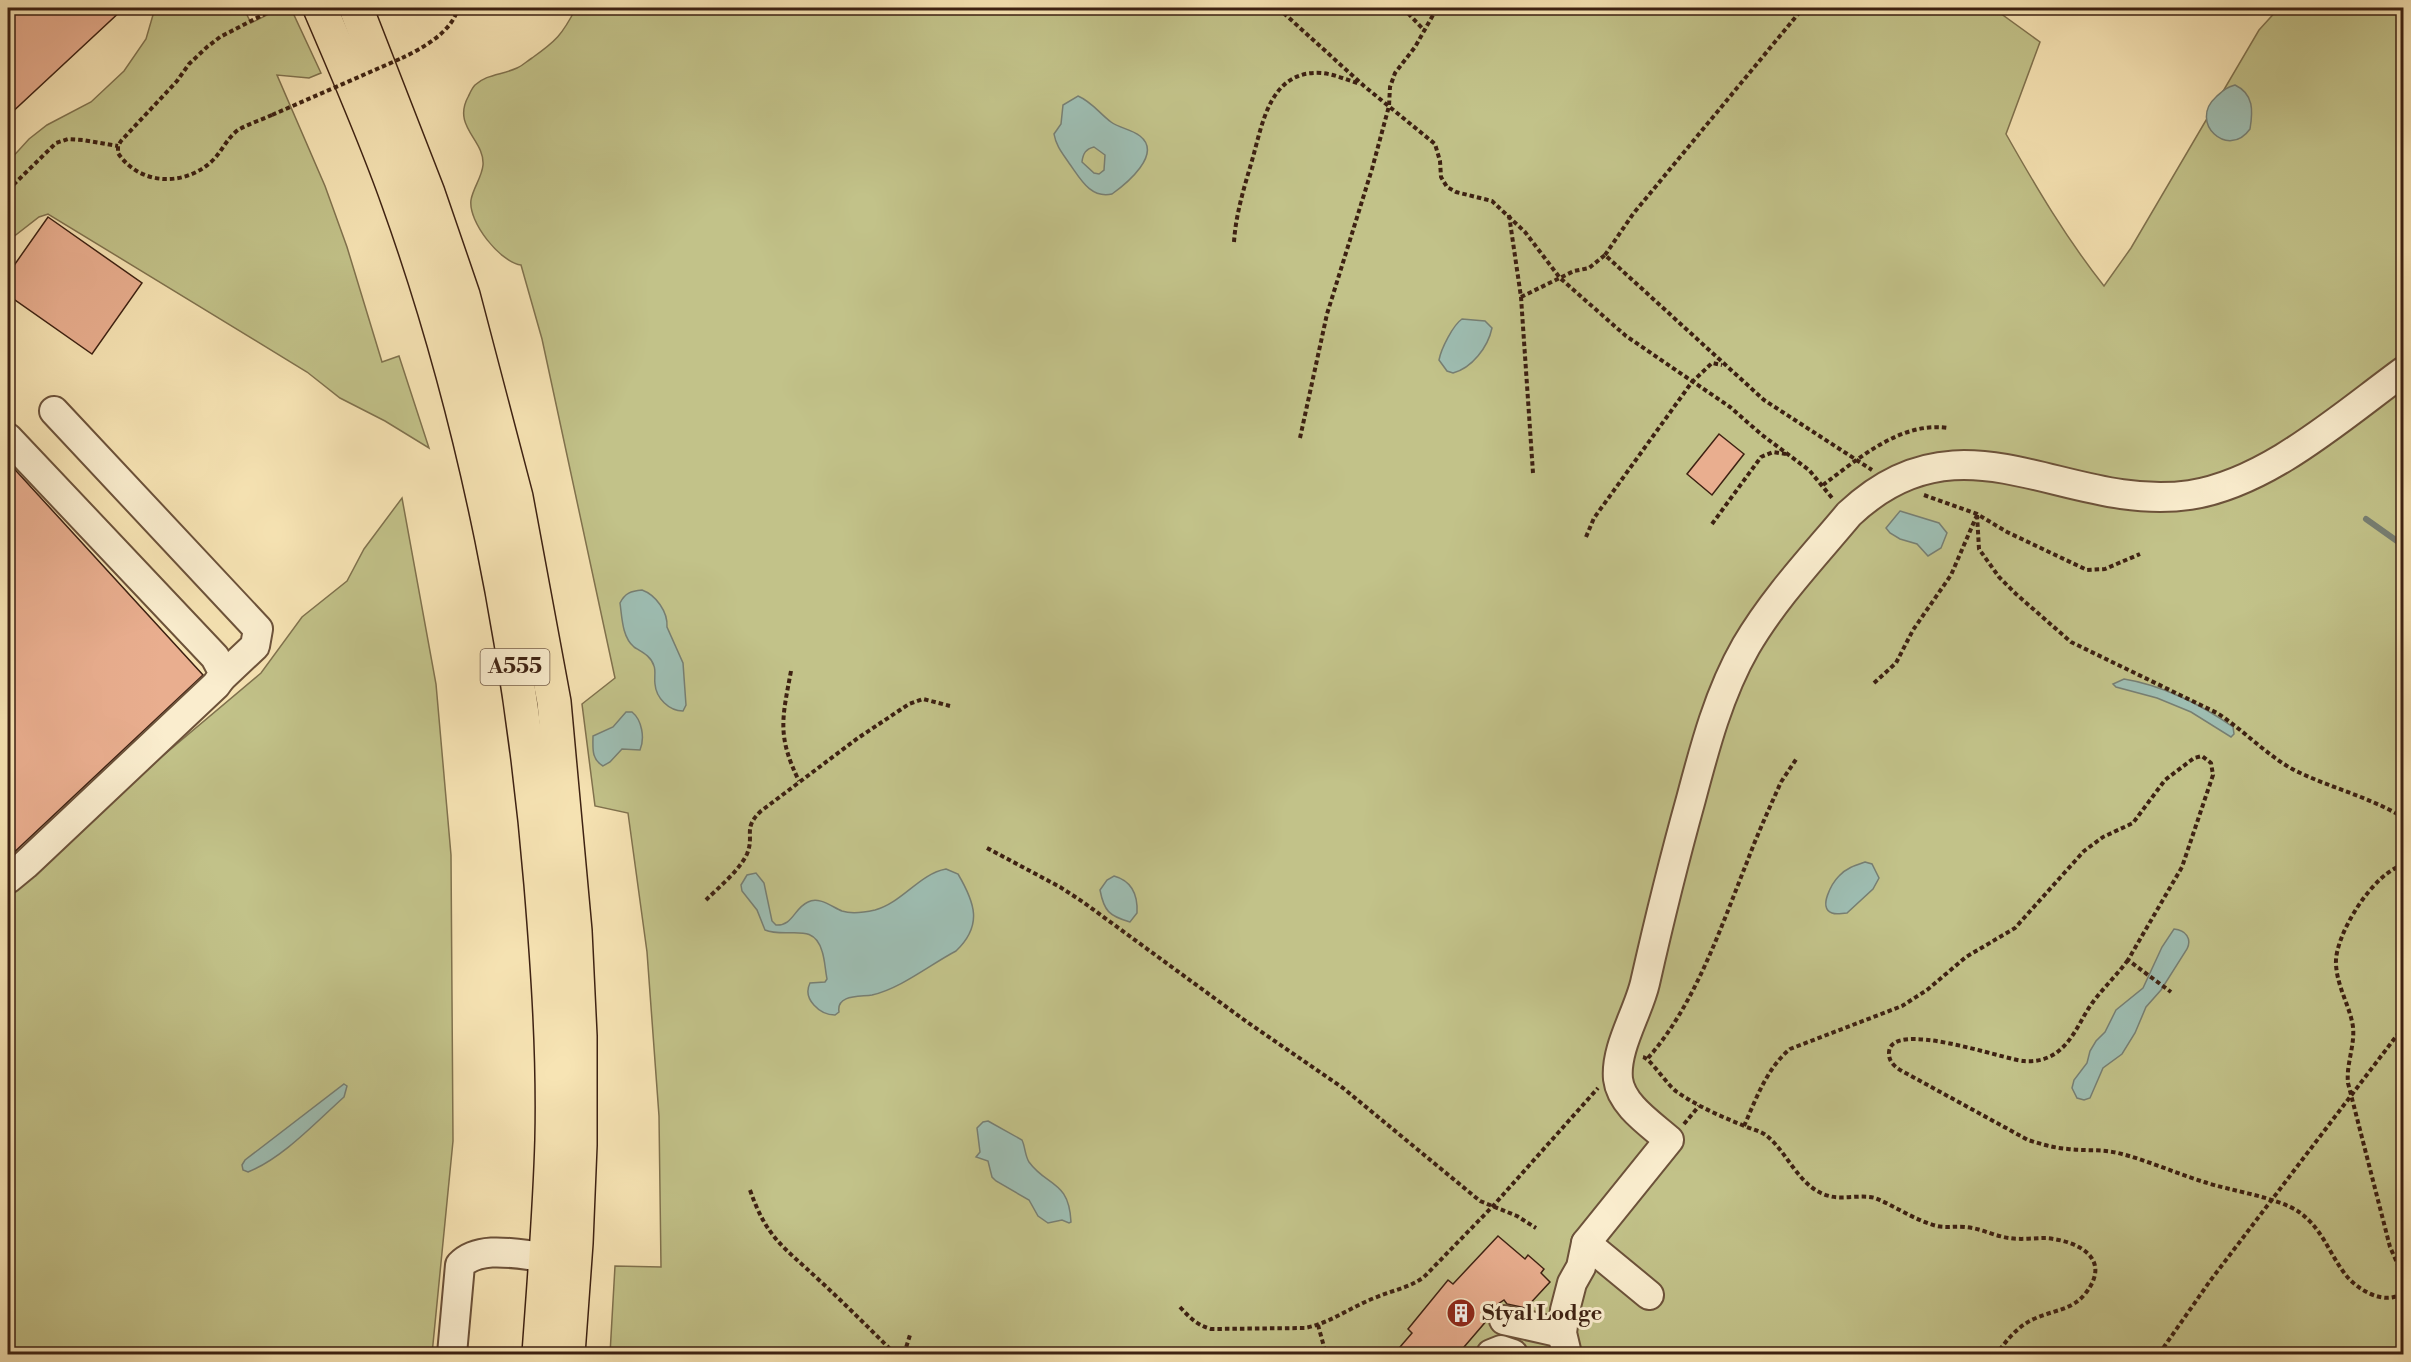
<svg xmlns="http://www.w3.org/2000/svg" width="2411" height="1362" font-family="'Libre Bodoni',serif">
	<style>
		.green { fill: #c2c289; stroke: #80724e; stroke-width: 1.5 }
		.water { fill: #9ebeb3; stroke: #777f73; stroke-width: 1.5; fill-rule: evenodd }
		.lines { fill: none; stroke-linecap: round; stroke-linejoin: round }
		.stream { stroke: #777f73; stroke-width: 6 }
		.building { fill: #e9ae8f; stroke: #3d2112; stroke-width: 1.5 }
		.minor-casing { stroke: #6c523a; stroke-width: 32 }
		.highway-casing { stroke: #3d2112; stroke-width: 36 }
		.path { stroke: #3d2112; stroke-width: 4; stroke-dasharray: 4.5 3; stroke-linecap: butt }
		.minor { stroke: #faedce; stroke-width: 28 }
		.highway { stroke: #f7e4b4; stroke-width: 33 }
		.path-bridge { stroke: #3d2112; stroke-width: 4; stroke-dasharray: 4.5 3; stroke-linecap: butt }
		.labels { text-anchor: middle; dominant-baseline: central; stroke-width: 6; stroke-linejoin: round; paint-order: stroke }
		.shield { fill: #faedce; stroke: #765e4a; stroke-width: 1.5 }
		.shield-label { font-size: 21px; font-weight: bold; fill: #3d2112 }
		.poi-label { font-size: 22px; font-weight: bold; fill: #3d2112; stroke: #faedce; text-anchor: start }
	</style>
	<rect width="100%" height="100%" fill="#f7e4b4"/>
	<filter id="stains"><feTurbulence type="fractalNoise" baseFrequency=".00333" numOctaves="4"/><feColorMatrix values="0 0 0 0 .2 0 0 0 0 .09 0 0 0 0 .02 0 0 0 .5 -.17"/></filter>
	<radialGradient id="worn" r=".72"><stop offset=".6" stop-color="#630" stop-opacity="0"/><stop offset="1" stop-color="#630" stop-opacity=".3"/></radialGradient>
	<g class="green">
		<path d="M155,8H258L248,12L245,11L251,23L281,8L290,9L293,13L321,73L309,78L277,75L325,186L347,247L382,362L399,356L429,448L385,421L340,398L307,372L48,214L39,217L8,241V162L29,139L47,125L91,102L124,71L146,39Z"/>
		<path d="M576,8H1993L2040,42L2006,134C2036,187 2066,238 2104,286L2131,248L2259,30L2279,8H2403V1354H610L615,1266L661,1267L659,1116L647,952L628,813L595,806L582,704L615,678L542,339L521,265C500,262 468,222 471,200C473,188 482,177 483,165C485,140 452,127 468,97C470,93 472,88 475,85C487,74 502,75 517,68C522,66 527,61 532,58C556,41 562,35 576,8Z"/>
		<path d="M402,498L436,684L451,855L453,1141L432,1354H8V893L115,796L261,673L302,617L347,581L364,549Z"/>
	</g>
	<g class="water">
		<path d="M2235,85C2254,94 2253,111 2250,129C2228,160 2188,122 2216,97C2223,91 2225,88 2235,85Z"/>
		<path d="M1078,96C1092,102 1099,113 1111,122C1119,128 1131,129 1140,136C1163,154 1126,184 1112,194C1090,199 1080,178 1069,163C1063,154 1056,146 1054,134L1061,124L1063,105ZM1094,147L1105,155L1104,170L1099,174L1094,173L1082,162C1083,153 1086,149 1094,147Z"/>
		<path d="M1462,319L1485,321L1492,328C1488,347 1472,368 1453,373L1447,371L1439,360C1441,349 1453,325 1462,319Z"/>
		<path d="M1900,511L1939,523L1947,533L1941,548L1928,556L1917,544L1900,539L1890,533L1886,528Z"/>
		<path d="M642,590C656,595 668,612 667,627L683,663L686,705L683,711C669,711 656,698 655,684C654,678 656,671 654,666C651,656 642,652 634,647C622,637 622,617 620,603C625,593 631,591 642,590Z"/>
		<path d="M2124,679C2162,685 2202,705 2233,727L2234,734L2231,737L2191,712L2157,698L2116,687L2113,684Z"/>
		<path d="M626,712H632C642,720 645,738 640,750L622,749L610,762L603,766C591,759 593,748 593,736L613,727Z"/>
		<path d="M1865,862L1872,864L1879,878L1873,889L1847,913C1842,913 1837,915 1832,913C1817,908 1833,882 1839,876C1846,868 1856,865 1865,862Z"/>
		<path d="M946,869L958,874C975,903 983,925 956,951C931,964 900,989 872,995C861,997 836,994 839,1012L835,1015C820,1015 802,999 810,983L825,982L827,979C825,969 825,960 822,951C813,921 788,939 765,930L757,910L742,891L741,885L747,875L756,873L764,883L772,921L776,925C793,926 794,908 808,902C819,896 832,907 842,911C851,914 866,912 875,910C903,902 919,874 946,869Z"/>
		<path d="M1114,876C1132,881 1138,894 1137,913L1130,922C1109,916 1104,911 1100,890L1107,880Z"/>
		<path d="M2174,929C2186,930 2192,939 2187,949L2161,990L2146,1007L2135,1033L2122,1054L2103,1068L2090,1098L2084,1100L2077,1098L2072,1088L2074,1080L2087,1063L2090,1051L2096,1041L2105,1032L2116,1010L2143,988L2162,947Z"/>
		<path d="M344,1084L347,1086L344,1097C316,1122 283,1158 248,1172L243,1170L242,1165L245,1160Z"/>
		<path d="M988,1121L1022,1140C1025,1146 1025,1156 1029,1162C1047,1187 1069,1180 1071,1222L1069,1223L1062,1220L1048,1223L1038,1216L1029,1200L996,1181L992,1177L988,1161L976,1157L980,1152L977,1128L983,1122Z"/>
	</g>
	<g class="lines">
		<path class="stream" d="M2366,519L2404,546"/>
	</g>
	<g class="building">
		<path d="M8,8H124L8,116Z"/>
		<path d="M48,217L142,283L92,354L8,295V274Z"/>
		<path d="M1719,434L1744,454L1712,495L1687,474Z"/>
		<path d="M8,462L203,675L8,858Z"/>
		<path d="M1498,1236L1525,1259L1528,1255L1544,1269L1541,1273L1550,1282L1526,1308L1507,1304L1504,1300L1492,1308L1488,1319L1458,1354H1394L1412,1333L1408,1329L1448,1280L1453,1284Z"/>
	</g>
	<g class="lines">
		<g class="minor-casing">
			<g id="minor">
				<path d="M54,411L258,629L255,646L221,678"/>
				<path d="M8,438L215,657L223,672L221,678L216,685L25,865L8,879"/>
				<path d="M1586,1243L1649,1295"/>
				<path d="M1504,1320L1562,1333"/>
				<path d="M452,1354L460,1265C480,1244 520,1255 546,1257"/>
				<path d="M1491,1354L1501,1350L1513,1354"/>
				<path d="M1567,1354L1562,1333L1565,1310L1572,1283L1581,1267L1586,1243L1669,1140C1651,1124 1621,1105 1618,1079C1615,1048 1638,1013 1645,983C1659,921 1674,860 1691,799C1705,746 1719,693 1746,646C1774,598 1814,556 1849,514C1963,406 2065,513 2190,495C2268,483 2342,416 2404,371"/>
			</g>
		</g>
		<g class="highway-casing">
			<g id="highway">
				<path d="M320,8C347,71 375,135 398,200C476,417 522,655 541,884C548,969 554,1055 552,1140C550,1212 544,1283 539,1354"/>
				<path d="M356,8L428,193L463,295L516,497L554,702L575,931L580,1036V1145L576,1243L568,1354"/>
			</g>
		</g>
		<g class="path">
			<path d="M1278,8L1364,86L1435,144L1440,161L1441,177L1447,187L1456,192L1492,201L1525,232L1560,278L1626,336L1730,407L1762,435L1809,470L1833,499"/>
			<path d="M1403,8L1424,30"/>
			<path d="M402,58C423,48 452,32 458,8"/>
			<path d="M272,115C261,120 248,124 238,130C226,139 222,152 211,162C183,187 139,185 118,153V146L121,141L177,81L189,64L207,47L220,37L276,8"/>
			<path d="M8,190L56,143L68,139L83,140L118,146"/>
			<path d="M1509,215L1521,297L1533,473"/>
			<path d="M1234,242C1236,212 1245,185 1253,157C1263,121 1271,70 1321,73C1334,74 1347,80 1360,84"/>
			<path d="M1605,255L1633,214L1803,8"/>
			<path d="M1521,297L1574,271L1589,268L1605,255L1764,400L1872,470"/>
			<path d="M1300,438L1327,314L1372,169L1389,106L1390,87L1395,73L1415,47L1437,8"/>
			<path d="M1823,485C1858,459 1901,421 1948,428"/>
			<path d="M1924,495L1977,514L2007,532L2087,570L2105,569L2140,554"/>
			<path d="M1977,515L1979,549L1999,577L2016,594L2071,642L2217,713C2245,731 2267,756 2296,771C2331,788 2370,797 2404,818"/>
			<path d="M1712,524L1761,457L1773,452L1786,454"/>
			<path d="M1586,537L1594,518L1692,382L1712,363L1722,365"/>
			<path d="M791,671C782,719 777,736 799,781"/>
			<path d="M1874,683L1896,663L1913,630L1951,575L1977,515"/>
			<path d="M987,848L1060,887L1083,902L1247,1022L1343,1088L1480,1201L1517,1216L1536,1228"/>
			<path d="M2404,865C2374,871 2334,936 2336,964C2337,987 2350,1006 2353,1027C2355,1046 2346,1064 2348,1083L2390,1247L2404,1278"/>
			<path d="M706,900C719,887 739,871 747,854C755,834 742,829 761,811L858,738L909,704L923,699L950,706"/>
			<path d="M2128,960C2117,975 2104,987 2093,1002C2079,1021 2073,1044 2051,1056C2043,1060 2034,1062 2024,1061C2005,1060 1887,1017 1889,1054C1889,1062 1895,1067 1902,1071L2028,1140C2041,1144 2054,1148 2068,1149C2085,1151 2101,1149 2118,1153C2147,1160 2175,1173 2204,1182C2231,1191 2277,1197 2299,1212C2322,1228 2329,1253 2345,1274C2357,1290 2386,1307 2404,1292"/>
			<path d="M1643,1057C1651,1059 1666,1084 1677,1092C1697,1106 1720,1116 1742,1125C1751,1129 1761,1131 1767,1136C1789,1154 1799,1188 1829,1196C1844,1200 1860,1194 1875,1198C1895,1206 1916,1221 1937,1226C1947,1228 1955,1226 1965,1227C1980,1228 1994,1236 2009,1238C2021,1240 2034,1238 2046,1238C2079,1241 2113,1259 2085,1294C2072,1310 2054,1310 2036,1318C2019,1325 2007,1339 1997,1354"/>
			<path d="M1648,1058C1695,1005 1721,927 1747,862C1757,835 1769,809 1781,782L1797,758"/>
			<path d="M1684,1124L1699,1106"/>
			<path d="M1744,1126C1756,1099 1767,1068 1790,1049L1902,1006L1927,990L1966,957L2015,928L2084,851L2103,837L2133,823L2165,780L2194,758L2202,756L2211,763L2213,775L2182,867L2128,960L2171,992"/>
			<path d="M750,1190C767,1239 784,1247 819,1280C845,1304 870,1329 895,1354"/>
			<path d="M1180,1307C1190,1318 1197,1325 1211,1329L1305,1328C1331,1323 1352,1306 1377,1297C1393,1290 1409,1288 1424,1277L1493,1206L1598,1088"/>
			<path d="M1318,1325L1326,1354"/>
			<path d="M904,1354L910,1335"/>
			<path d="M2159,1354L2210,1281L2404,1026"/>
		</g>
		<use href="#minor" class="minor"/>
		<use href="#highway" class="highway"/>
		<path class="path-bridge" d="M272,115L402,58"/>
	</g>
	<defs>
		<g id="building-disc" transform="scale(1.5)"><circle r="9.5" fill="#8f2418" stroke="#faedce"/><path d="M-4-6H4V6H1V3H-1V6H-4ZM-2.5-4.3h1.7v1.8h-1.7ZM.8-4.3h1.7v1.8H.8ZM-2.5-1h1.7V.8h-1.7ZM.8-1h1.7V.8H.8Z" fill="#fff"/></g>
	</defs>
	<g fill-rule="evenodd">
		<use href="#building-disc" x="1461" y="1313"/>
	</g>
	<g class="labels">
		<rect class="shield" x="480.5" y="649" width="69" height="36" rx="4.5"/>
		<g class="shield-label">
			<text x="515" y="667">A555</text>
		</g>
		<g class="poi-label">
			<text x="1482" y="1313">Styal Lodge</text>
		</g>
	</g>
	<rect width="2411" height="1362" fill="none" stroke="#f7e4b4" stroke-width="30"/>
	<rect x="9" y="9" width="2393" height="1344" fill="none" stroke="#3d2112" stroke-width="3"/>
	<rect x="15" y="15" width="2381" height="1332" fill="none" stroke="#3d2112" stroke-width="1.5"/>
	<rect width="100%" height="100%" filter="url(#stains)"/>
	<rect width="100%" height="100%" fill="url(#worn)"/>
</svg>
